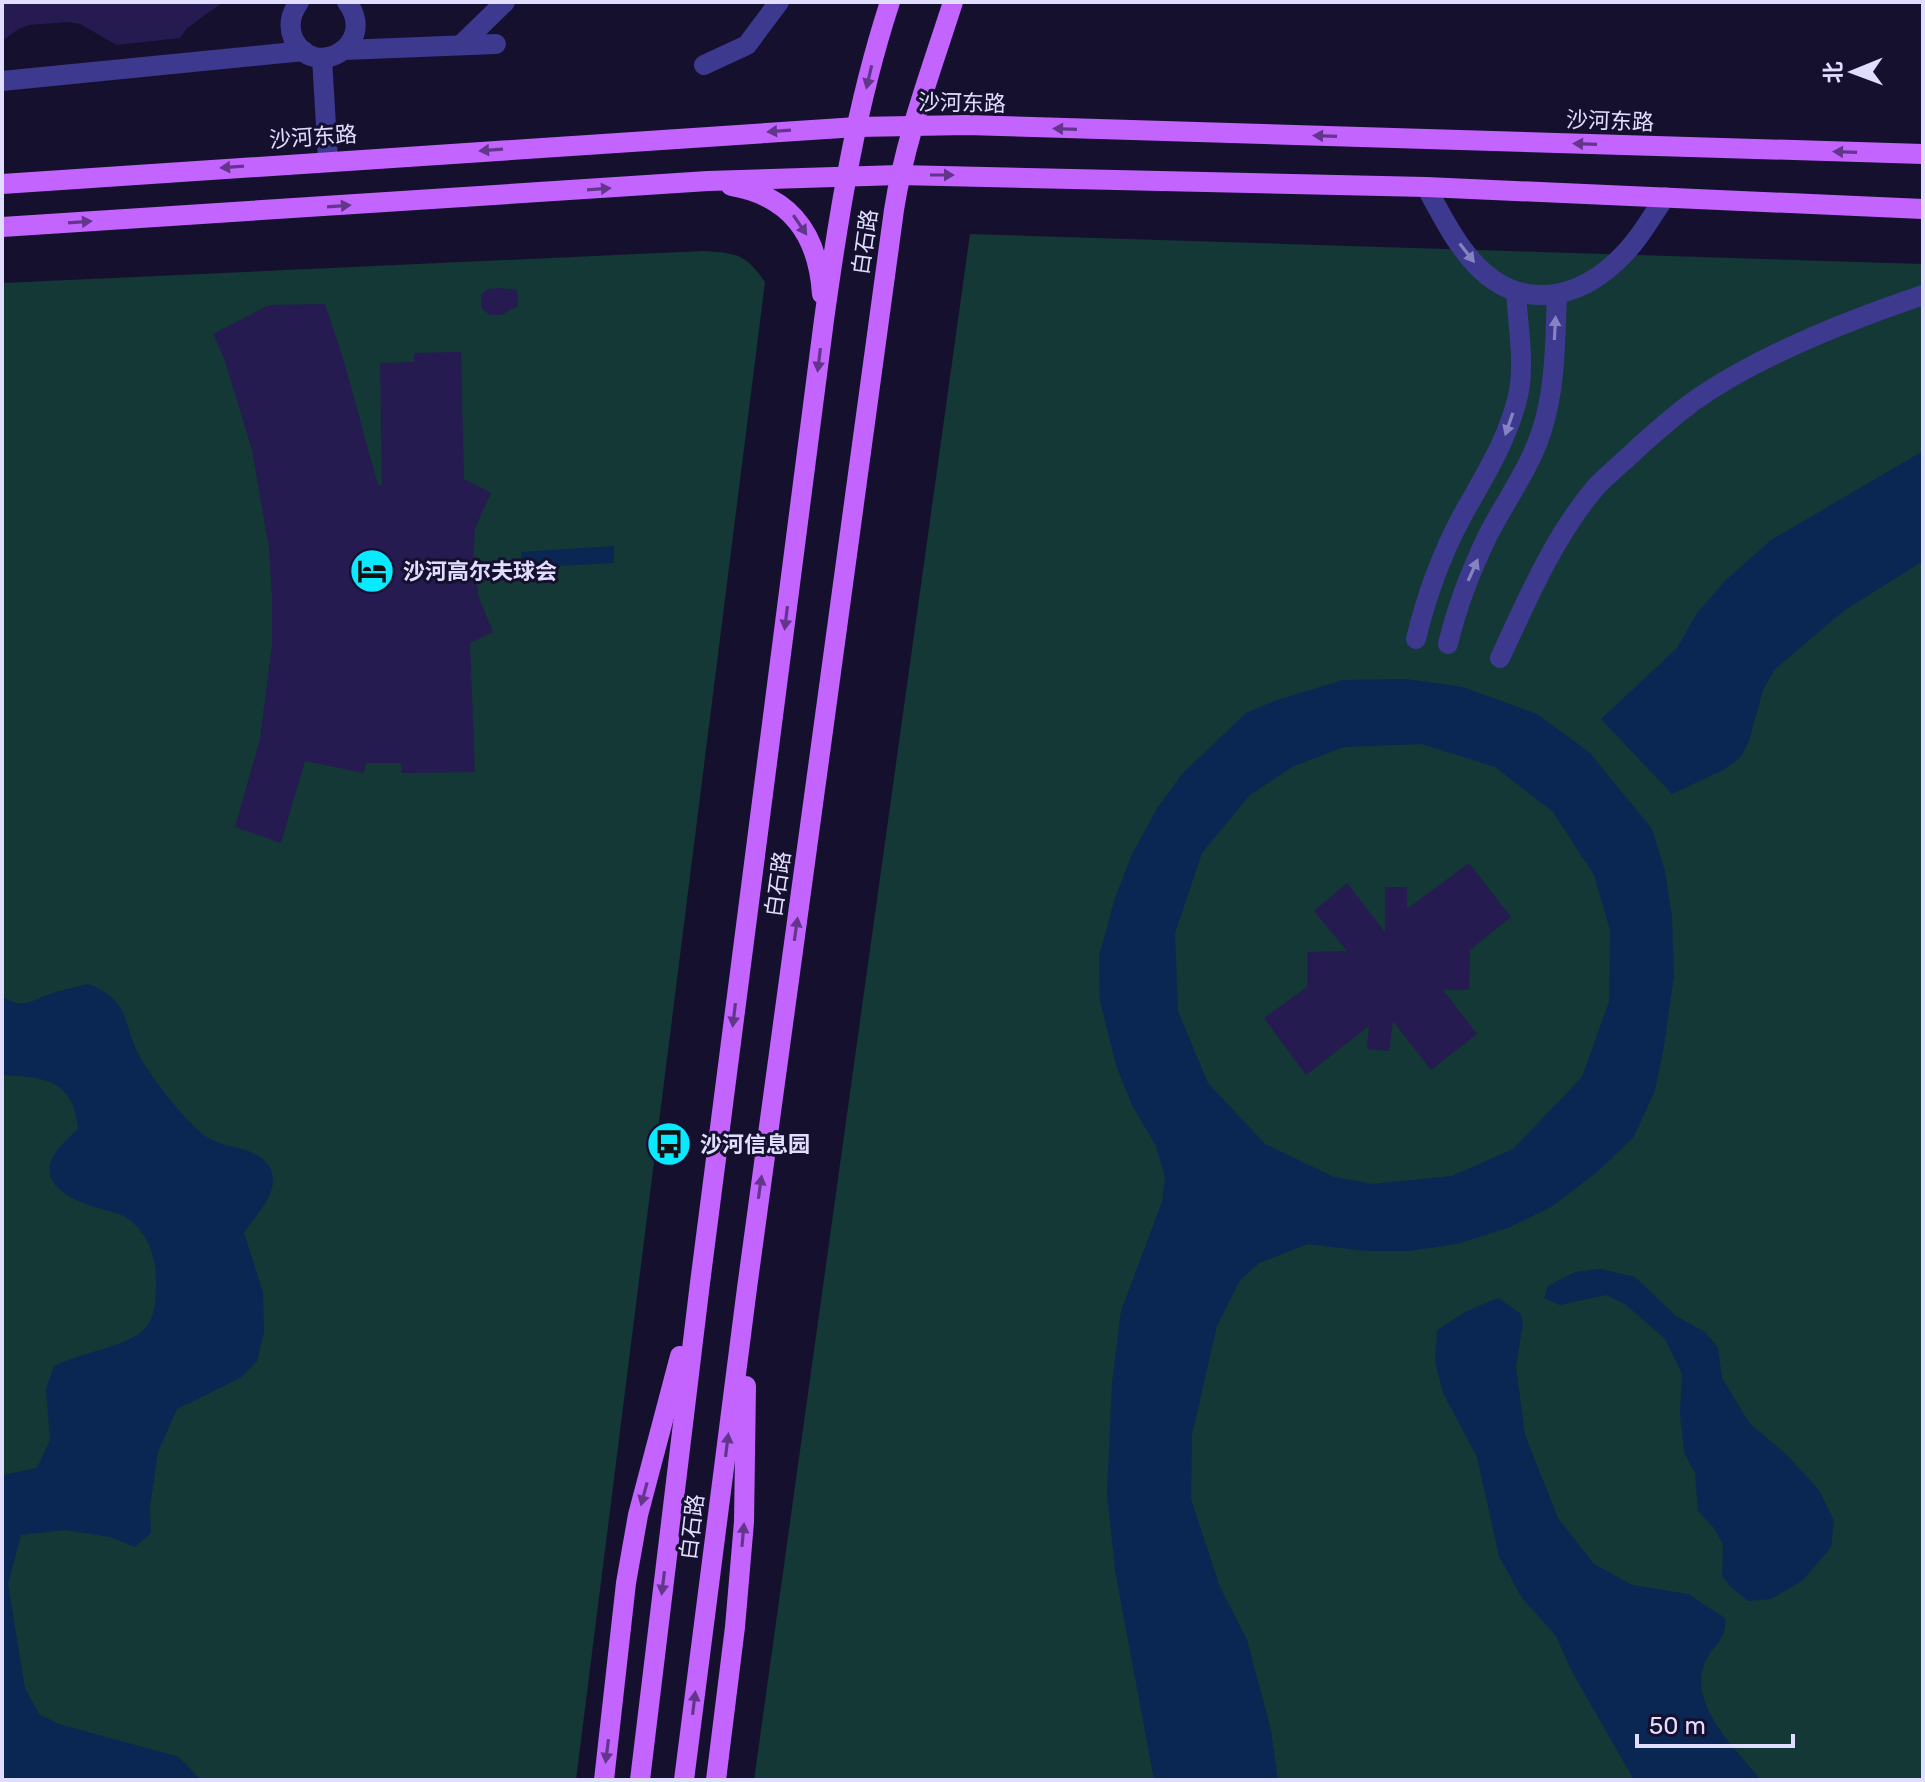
<svg xmlns="http://www.w3.org/2000/svg" width="1925" height="1782" font-family="Rubik,'Noto Sans SC',sans-serif">
	<style>
		.green { fill: #133836 }
		.water { fill: #0a2653; fill-rule: evenodd }
		.building { fill: #251b50 }
		.lines { fill: none; stroke-linecap: round; stroke-linejoin: round }
		.street { stroke: #3c398f; stroke-width: 20 }
		.primary { stroke: #c364ff; stroke-width: 20 }
		.oneway { fill: #63368c }
		.oneway2 { fill: #8683c1 }
		.labels { text-anchor: middle; dominant-baseline: central; stroke-width: 6; stroke-linejoin: round; paint-order: stroke }
		.street-label { font-size: 22px; fill: #e1ddff; stroke: #15102e }
		.poi-label { font-size: 22px; font-weight: bold; fill: #e1ddff; stroke: #15102e; text-anchor: start }
	</style>
	<rect width="100%" height="100%" fill="#15102e"/>
	<g class="green">
		<path d="M970,234L1923,264V1780H754Z"/>
		<path d="M703,251C736,253 746,254 765,282L576,1780H2V283Z"/>
	</g>
	<g class="water">
		<path d="M1923,451V561L1845,610L1775,669L1763,690L1749,741L1740,758L1723,770L1672,794L1601,719L1677,648L1697,613L1726,580L1771,540Z"/>
		<path d="M614,546V563L521,568V552Z"/>
		<path d="M1406,679L1463,687L1537,714L1590,753L1652,829L1665,871L1672,917L1674,976L1664,1046L1655,1091L1633,1138L1596,1173L1551,1207L1508,1228L1457,1244L1409,1251H1365L1308,1244L1259,1263L1240,1280L1217,1326L1192,1435L1191,1499L1220,1587L1247,1640L1271,1730L1278,1780H1154L1115,1570L1107,1494L1112,1383L1121,1311L1162,1202L1165,1177L1156,1146L1133,1107L1117,1068L1100,1001L1099,956L1114,901L1132,854L1158,807L1182,774L1246,713L1277,700L1343,680ZM1422,744L1495,767L1553,812L1594,875L1610,930L1609,1002L1582,1077L1513,1149L1452,1176L1373,1184L1334,1177L1265,1144L1208,1083L1178,1011L1175,933L1202,853L1250,795L1292,767L1344,747Z"/>
		<path d="M88,984C131,1001 121,1020 139,1055C149,1075 187,1123 205,1136C225,1150 258,1145 270,1168C282,1191 255,1215 244,1233L263,1292L264,1332L257,1361L242,1377L177,1409L158,1452L150,1507L151,1533L135,1547L110,1537L65,1530L21,1535L8,1584L25,1688L39,1714L59,1724L179,1757L201,1780H2V1475L37,1468L50,1440L46,1389L54,1366C80,1353 119,1348 140,1333C154,1323 156,1304 156,1288C157,1261 151,1235 127,1218C120,1213 107,1211 98,1208C76,1202 38,1186 53,1157C58,1147 70,1137 78,1129C74,1080 45,1077 2,1075V996C23,1012 35,998 56,992C66,989 77,987 88,984Z"/>
		<path d="M1601,1269L1635,1277L1676,1316L1705,1332L1718,1348L1722,1378L1750,1424L1785,1453L1819,1490L1834,1521L1831,1547L1802,1581L1771,1599L1748,1601L1732,1588L1722,1576L1723,1544L1713,1527L1698,1511L1695,1473L1684,1452L1680,1414L1682,1374L1665,1339L1625,1304L1606,1295L1560,1305L1544,1298L1548,1286L1575,1272Z"/>
		<path d="M1498,1298L1520,1313L1523,1323L1516,1367L1525,1435L1558,1518L1594,1564L1632,1585L1688,1594L1725,1618C1727,1641 1714,1643 1705,1662C1687,1705 1736,1749 1761,1780H1634L1571,1670L1556,1636L1522,1598L1499,1556L1477,1457L1443,1393L1435,1361L1437,1330L1467,1311Z"/>
	</g>
	<g class="building">
		<path d="M2,2H223L187,28L180,38L117,45L80,24L68,22L29,25L17,30L2,41Z"/>
		<path d="M499,288L517,290L518,306L501,315H490L482,309L481,295L488,289Z"/>
		<path d="M325,304L343,358L378,485H382L380,363L414,362V353L461,352L464,479L491,493L475,528L473,561L479,598L493,632L470,643L475,772L401,773V763H366L364,773L305,761L281,843L235,827L260,739L272,644V597L269,549L252,450L224,358L213,334L269,305Z"/>
		<path d="M1469,863L1511,917L1470,950L1469,990H1443L1477,1034L1431,1070L1393,1021L1389,1051L1367,1049L1369,1026L1306,1075L1264,1018L1307,987V952L1347,951L1314,911L1347,883L1385,932V887H1407V909Z"/>
	</g>
	<g class="lines">
		<g class="street">
			<path d="M299,2C291,13 288,25 293,38C313,82 379,45 347,2"/>
			<path d="M462,44L505,2"/>
			<path d="M344,50L496,44"/>
			<path d="M322,58L328,160"/>
			<path d="M704,65L747,45L779,2"/>
			<path d="M2,81L304,51"/>
			<path d="M1426,187C1441,214 1455,243 1476,265C1519,310 1575,301 1617,261C1637,243 1650,219 1665,197"/>
			<path d="M1416,639C1426,597 1441,556 1461,518C1483,478 1507,442 1518,396C1525,363 1518,326 1516,292"/>
			<path d="M1448,644C1457,606 1471,570 1488,535C1506,500 1528,471 1541,433C1556,388 1555,340 1557,294"/>
			<path d="M1500,658C1527,600 1553,538 1595,488C1604,478 1616,468 1626,459C1647,439 1669,420 1691,403C1755,357 1849,320 1923,295"/>
		</g>
		<g class="primary">
			<path d="M2,184L857,127L967,125L1923,154"/>
			<path d="M731,186C791,196 818,235 822,294"/>
			<path d="M2,227L708,181L899,175L1426,187L1923,209"/>
			<path d="M604,1780L626,1583L638,1515L680,1356"/>
			<path d="M640,1780L700,1283L824,320C839,212 856,106 890,2"/>
			<path d="M684,1780L747,1288L894,210C905,139 931,71 953,2"/>
			<path d="M716,1780L735,1627L744,1522L746,1386"/>
		</g>
	</g>
	<defs><path id="oneway-solid" d="M-6-.8H1V-3.2L6.5 0L1 3.2V.8H-6Z" transform="scale(2)"/></defs>
	<g class="oneway">
		<use href="#oneway-solid" transform="translate(869 77) rotate(103)"/>
		<use href="#oneway-solid" transform="translate(1065 129) rotate(-178)"/>
		<use href="#oneway-solid" transform="translate(779 131) rotate(176)"/>
		<use href="#oneway-solid" transform="translate(1325 136) rotate(-178)"/>
		<use href="#oneway-solid" transform="translate(1585 144) rotate(-178)"/>
		<use href="#oneway-solid" transform="translate(491 150) rotate(176)"/>
		<use href="#oneway-solid" transform="translate(1845 152) rotate(-178)"/>
		<use href="#oneway-solid" transform="translate(232 167) rotate(176)"/>
		<use href="#oneway-solid" transform="translate(942 175)"/>
		<use href="#oneway-solid" transform="translate(599 189) rotate(-4)"/>
		<use href="#oneway-solid" transform="translate(339 206) rotate(-4)"/>
		<use href="#oneway-solid" transform="translate(80 222) rotate(-4)"/>
		<use href="#oneway-solid" transform="translate(800 225) rotate(56)"/>
		<use href="#oneway-solid" transform="translate(819 360) rotate(97)"/>
		<use href="#oneway-solid" transform="translate(786 618) rotate(97)"/>
		<use href="#oneway-solid" transform="translate(796 929) rotate(-82)"/>
		<use href="#oneway-solid" transform="translate(734 1015) rotate(97)"/>
		<use href="#oneway-solid" transform="translate(760 1187) rotate(-82)"/>
		<use href="#oneway-solid" transform="translate(727 1445) rotate(-83)"/>
		<use href="#oneway-solid" transform="translate(644 1494) rotate(105)"/>
		<use href="#oneway-solid" transform="translate(743 1535) rotate(-85)"/>
		<use href="#oneway-solid" transform="translate(663 1583) rotate(97)"/>
		<use href="#oneway-solid" transform="translate(694 1703) rotate(-83)"/>
		<use href="#oneway-solid" transform="translate(607 1751) rotate(97)"/>
	</g>
	<g class="oneway2">
		<use href="#oneway-solid" transform="translate(1467 253) rotate(52)"/>
		<use href="#oneway-solid" transform="translate(1555 328) rotate(-87)"/>
		<use href="#oneway-solid" transform="translate(1509 424) rotate(109)"/>
		<use href="#oneway-solid" transform="translate(1473 570) rotate(-66)"/>
	</g>
	<defs>
		<g id="hotel-disc" transform="scale(2.3)"><circle r="9.5" fill="#09e9ff" stroke="#15102e"/><path d="M-6-4.5h1.5V1H6V5H4.5V3h-9V5H-6ZM-4 0a1.8 1.8 0 1 1 3.6 0ZM.5 0V-2.5h3Q6-2.5 6 0Z" fill="#111"/></g>
		<g id="bus-disc" transform="scale(2.3)"><circle r="9.5" fill="#09e9ff" stroke="#15102e"/><path d="M-5-6H5V4H4V6H2V4H-2V6H-4V4H-5ZM-3.5-4V0h7V-4ZM-3.5 1.2v1.5H-2V1.2ZM2 1.2v1.5H3.5V1.2Z" fill="#111"/></g>
	</defs>
	<g fill-rule="evenodd">
		<use href="#hotel-disc" x="372" y="571"/>
		<use href="#bus-disc" x="669" y="1144"/>
	</g>
	<g class="labels">
		<g class="street-label">
			<text transform="translate(962 103) rotate(1)">沙河东路</text>
			<text transform="translate(1610 121) rotate(2)">沙河东路</text>
			<text transform="translate(313 137) rotate(-4)">沙河东路</text>
			<text transform="translate(865 242) rotate(-82)">白石路</text>
			<text transform="translate(778 884) rotate(-82)">白石路</text>
			<text transform="translate(692 1527) rotate(-83)">白石路</text>
		</g>
		<g class="poi-label">
			<text x="403" y="571">沙河高尔夫球会</text>
			<text x="700" y="1144">沙河信息园</text>
		</g>
	</g>
	<rect width="1925" height="1782" fill="none" stroke="#e1ddff" stroke-width="8"/>
	<g transform="translate(1853 72) rotate(269)" stroke="#15102e" stroke-width="6" paint-order="stroke">
	<path d="M0-6L14 30L0 20L-14 30Z" fill="#e1ddff"/>
	<text y="-12" font-size="22" font-weight="bold" text-anchor="middle" fill="#e1ddff">北</text>
	</g>
	<path d="M1637 1734v12h156v-12" fill="none" stroke="#e1ddff" stroke-width="4"/>
	<text x="1649" y="1734" font-size="24" fill="#e1ddff" stroke="#15102e" stroke-width="6" paint-order="stroke">50 m</text>
</svg>
